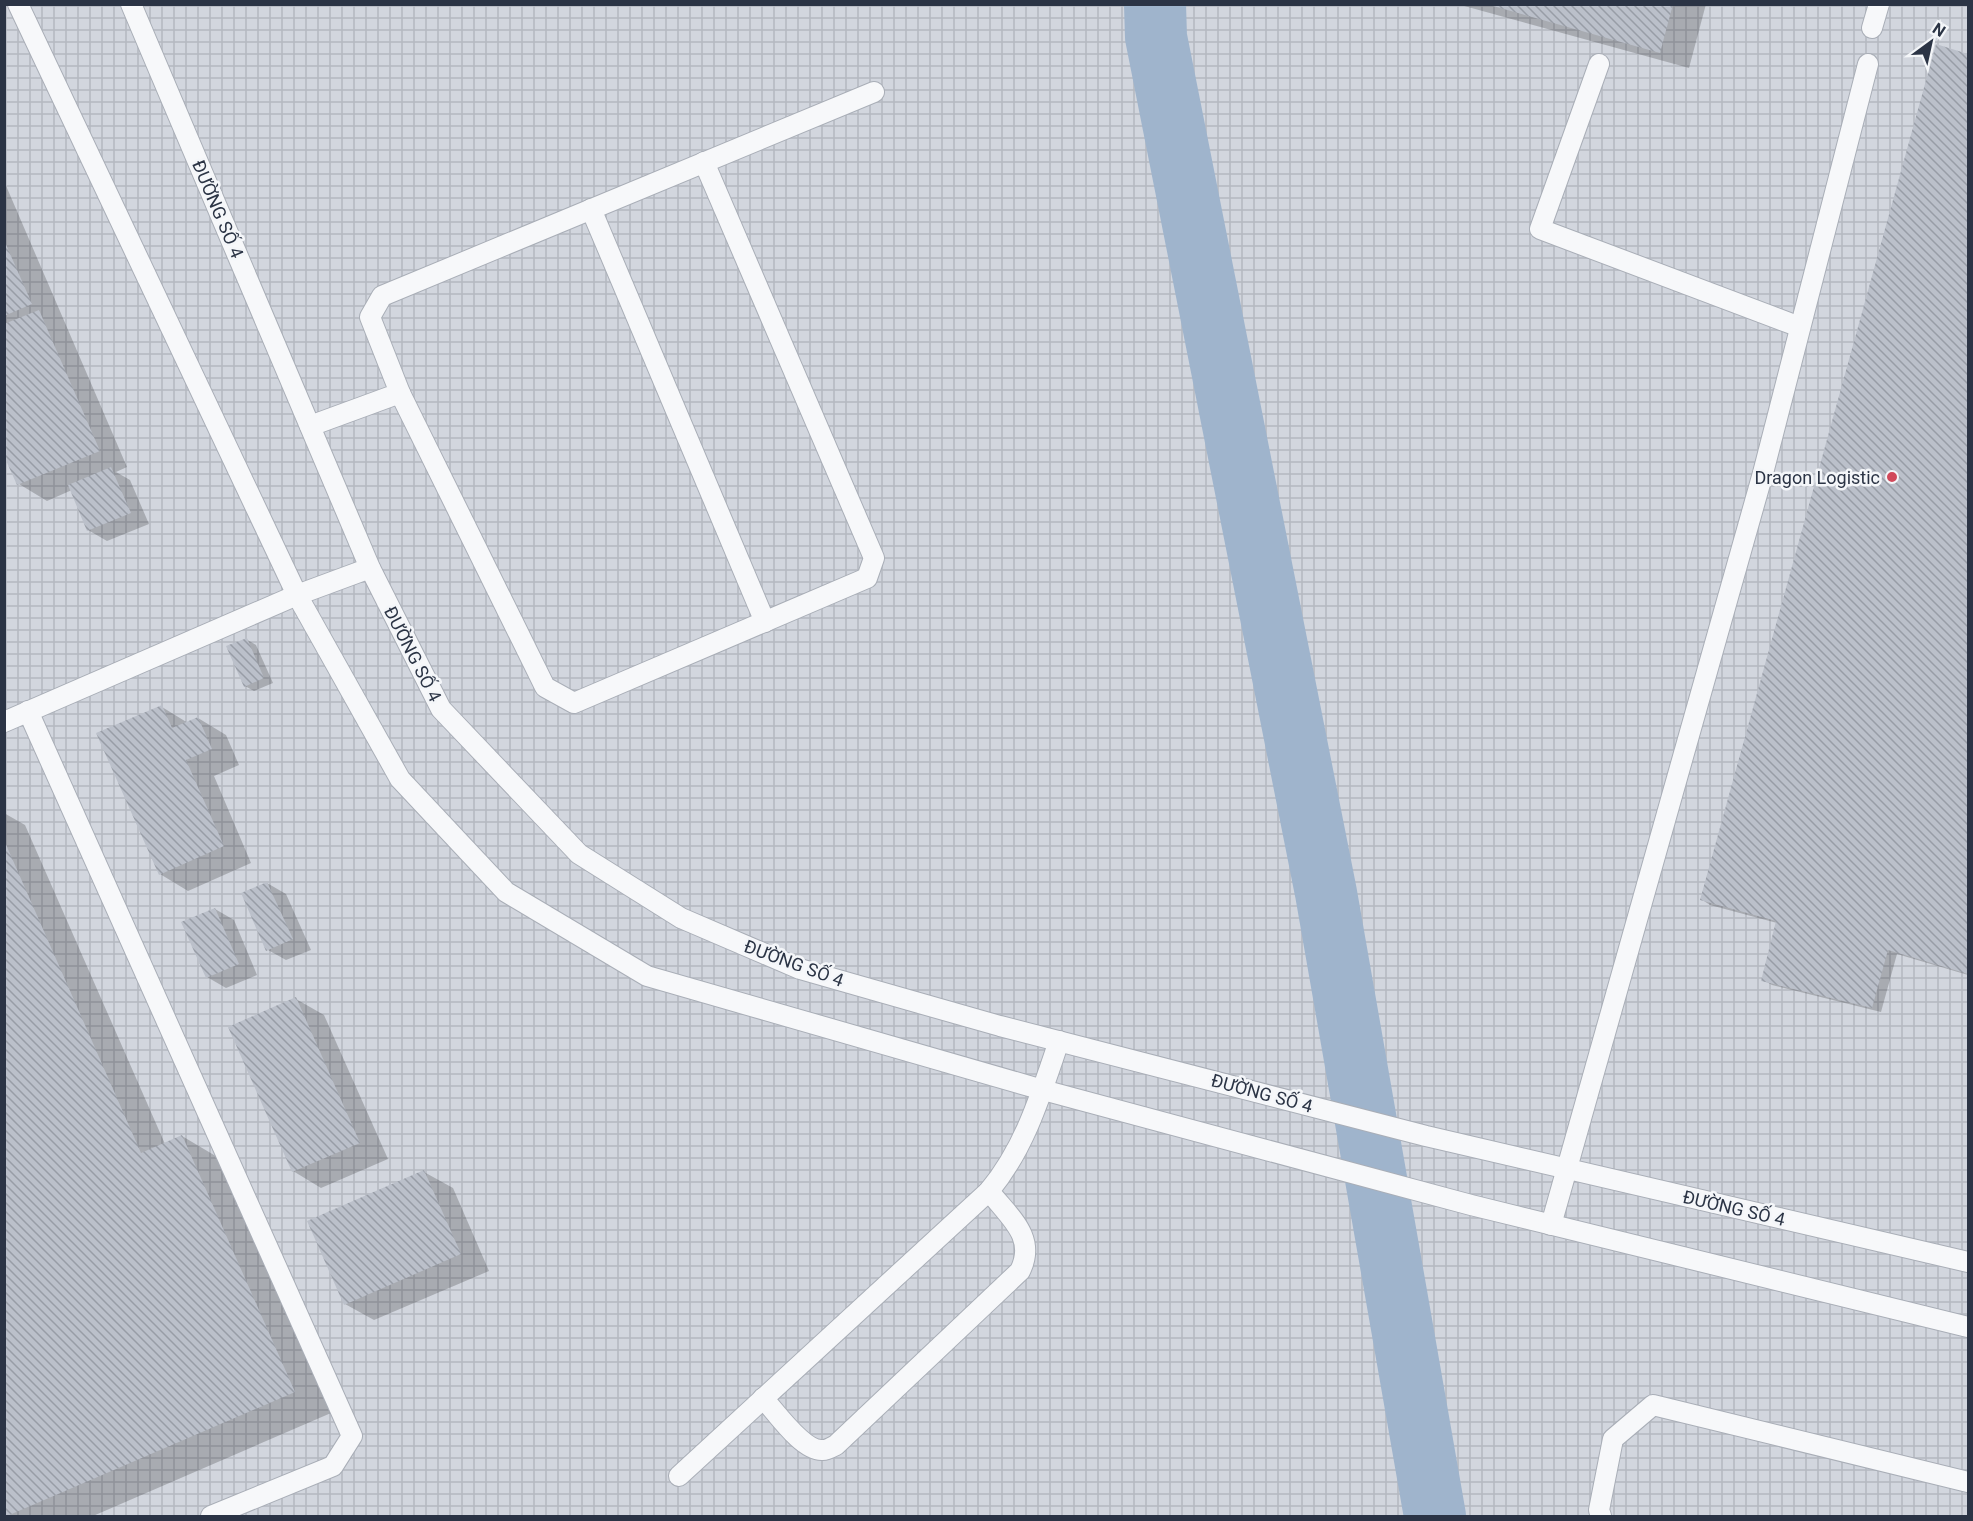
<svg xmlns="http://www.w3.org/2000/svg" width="1973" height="1521" font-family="Roboto,sans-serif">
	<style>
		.industrial { fill: url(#industrial-grid) }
		.shadow { fill: #0003 }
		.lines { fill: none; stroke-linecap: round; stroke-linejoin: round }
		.river { stroke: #9fb4cc; stroke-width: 62 }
		.building { fill: url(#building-back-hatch) }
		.lane-casing { stroke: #a9aeb7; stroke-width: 22 }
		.lane { stroke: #f7f8fa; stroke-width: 20 }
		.poi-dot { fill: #d1495b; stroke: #f4f6f9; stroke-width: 2 }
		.labels { text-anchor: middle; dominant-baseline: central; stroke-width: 5; stroke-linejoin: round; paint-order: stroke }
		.street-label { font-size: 18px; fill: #2b3445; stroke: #f4f6f9 }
		.poi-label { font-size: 18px; fill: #2b3445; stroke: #f4f6f9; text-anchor: end }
	</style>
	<defs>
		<pattern id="industrial-grid" width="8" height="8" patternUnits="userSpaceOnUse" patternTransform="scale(1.5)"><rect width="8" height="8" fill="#d2d6de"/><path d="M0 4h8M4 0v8" fill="none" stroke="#b4b8c0"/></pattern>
		<pattern id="building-back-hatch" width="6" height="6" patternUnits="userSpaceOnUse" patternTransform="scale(1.5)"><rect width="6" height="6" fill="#bbc0ca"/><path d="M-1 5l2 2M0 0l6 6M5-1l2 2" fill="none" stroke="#989da6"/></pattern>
	</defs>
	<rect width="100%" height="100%" fill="#e4e7ec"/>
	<rect class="industrial" x="5" y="5" width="1963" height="1511"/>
	<g class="shadow">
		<path d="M1457,4H1706L1689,68Z"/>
		<path d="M1937,46L1968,55V975L1897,954L1881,1012L1772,985L1763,980L1777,923L1710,905L1701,899Z"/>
		<path d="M4,181L127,467L116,472L130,480L149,524L107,541L88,530L72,490L47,501L19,484L4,452Z"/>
		<path d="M246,639L256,645L273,683L254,691L245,686Z"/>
		<path d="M162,707L188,723L198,718L226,735L239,765L214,776L251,863L188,891L160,874Z"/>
		<path d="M4,813L25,825L165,1144L182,1136L219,1158L331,1413L93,1516H4Z"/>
		<path d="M267,883L286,894L311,950L286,960L268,950Z"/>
		<path d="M215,909L234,920L257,975L226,988L207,977Z"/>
		<path d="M296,999L324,1015L388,1159L321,1188L293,1171Z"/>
		<path d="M424,1172L453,1188L489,1271L374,1320L345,1304Z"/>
	</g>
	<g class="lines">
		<path class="river" d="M1155,4L1156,37L1326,893L1435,1516"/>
	</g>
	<g class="building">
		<path d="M1486,4H1673L1660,53Z"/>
		<path d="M1936,44L1968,54V974L1888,950L1872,1008L1761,981L1776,921L1700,900Z"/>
		<path d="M4,240L32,304L4,316Z"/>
		<path d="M39,310L100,451L17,485L4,456V324Z"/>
		<path d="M111,467L131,513L87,531L68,485Z"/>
		<path d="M247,638L264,678L244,687L226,646Z"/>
		<path d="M162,705L172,728L198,717L212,749L186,760L224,846L159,875L96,733Z"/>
		<path d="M4,840L141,1153L182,1135L295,1392L7,1516H4Z"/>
		<path d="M267,882L293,939L266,951L241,893Z"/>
		<path d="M215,908L239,964L206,978L181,922Z"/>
		<path d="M296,997L360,1143L292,1172L228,1027Z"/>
		<path d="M424,1170L461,1254L344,1305L307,1221Z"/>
	</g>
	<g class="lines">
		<g class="lane-casing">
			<g id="lane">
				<path d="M18,4L297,595L400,779L506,892L647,976L1043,1090L1471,1205L1968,1327"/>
				<path d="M131,4L370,568L441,709L579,854L681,918L800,969L1000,1026L1426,1136L1968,1262"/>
				<path d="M1872,28L1879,4"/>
				<path d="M1599,64L1540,229L1800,327"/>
				<path d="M591,209L765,622"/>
				<path d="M400,393L545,687L574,703L867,578L874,558L704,162"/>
				<path d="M310,426L400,393L370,317L382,296L874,92"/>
				<path d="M28,711L352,1436L333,1466L211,1516"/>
				<path d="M4,722L297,595L370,568"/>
				<path d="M1551,1225L1763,473L1868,64"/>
				<path d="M763,1398C776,1412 803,1452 823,1450C827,1450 832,1447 836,1445L1020,1271C1037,1237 1009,1217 989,1191"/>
				<path d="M679,1476L989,1191C1025,1148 1041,1094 1059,1041"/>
				<path d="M1601,1516L1599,1510L1613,1439L1653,1405L1968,1482"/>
			</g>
		</g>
		<use href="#lane" class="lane"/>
	</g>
	<circle class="poi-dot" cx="1892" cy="477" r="6"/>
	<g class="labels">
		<g class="street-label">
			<text transform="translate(218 209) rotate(67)">ĐƯỜNG SỐ 4</text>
			<text transform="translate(413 654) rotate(63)">ĐƯỜNG SỐ 4</text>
			<text transform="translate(794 963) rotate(20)">ĐƯỜNG SỐ 4</text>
			<text transform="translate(1262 1093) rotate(15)">ĐƯỜNG SỐ 4</text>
			<text transform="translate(1734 1208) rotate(13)">ĐƯỜNG SỐ 4</text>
		</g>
		<g class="poi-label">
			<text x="1880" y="477">Dragon Logistic</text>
		</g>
	</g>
	<rect width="1973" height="1521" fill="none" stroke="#2b3445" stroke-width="12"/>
	<g transform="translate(1931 42) rotate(33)" stroke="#f4f6f9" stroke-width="4.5" paint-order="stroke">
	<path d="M0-4.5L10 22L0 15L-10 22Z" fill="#2b3445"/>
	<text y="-9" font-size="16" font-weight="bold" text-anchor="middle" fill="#2b3445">N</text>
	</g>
</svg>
